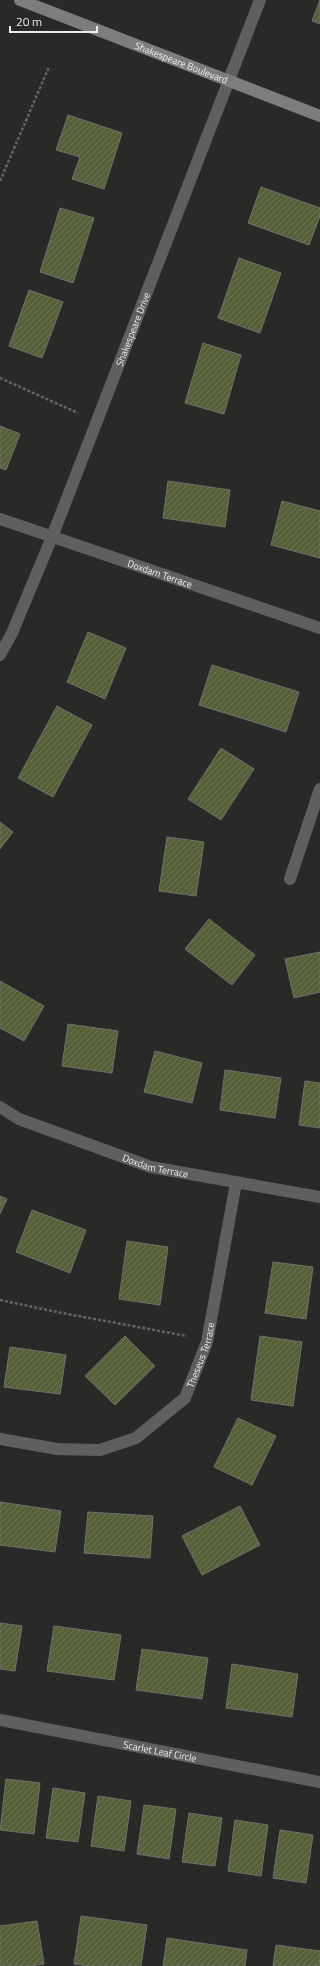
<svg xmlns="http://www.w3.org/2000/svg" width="320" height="1966" font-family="'Titillium Web',sans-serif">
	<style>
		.building { fill: url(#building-hatch); stroke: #71716e }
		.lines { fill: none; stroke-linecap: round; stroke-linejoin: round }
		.path { stroke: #656663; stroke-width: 2.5; stroke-dasharray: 3 2; stroke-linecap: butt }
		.street { stroke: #5f605e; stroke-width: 12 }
		.secondary { stroke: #7d7e7c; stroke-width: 12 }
		.labels { text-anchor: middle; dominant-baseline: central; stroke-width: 4; stroke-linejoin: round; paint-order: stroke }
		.street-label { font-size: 10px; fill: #ededec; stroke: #292a27 }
	</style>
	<defs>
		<pattern id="building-hatch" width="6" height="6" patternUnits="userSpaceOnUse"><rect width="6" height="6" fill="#555f38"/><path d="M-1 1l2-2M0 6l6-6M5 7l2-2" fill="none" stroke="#6e7655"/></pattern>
	</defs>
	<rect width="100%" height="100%" fill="#292a27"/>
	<g class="building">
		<path d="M320,0V24L312,21Z"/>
		<path d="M68,115L122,133L104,189L72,179L80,157L56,150Z"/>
		<path d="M261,187L320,208V216L309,245L248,223Z"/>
		<path d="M60,208L94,218L73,283L40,272Z"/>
		<path d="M239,258L281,273L260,333L218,318Z"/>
		<path d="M29,290L63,302L42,358L9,346Z"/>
		<path d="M203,343L241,355L224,414L185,403Z"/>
		<path d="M0,426L20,434L6,470L0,468Z"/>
		<path d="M168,481L230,490L225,527L163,518Z"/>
		<path d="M282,501L320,511V558L271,545Z"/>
		<path d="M88,632L126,648L105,699L67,682Z"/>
		<path d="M212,665L299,692L286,732L199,705Z"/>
		<path d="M57,706L92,725L53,797L18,778Z"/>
		<path d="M221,748L254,769L221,820L188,799Z"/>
		<path d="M0,822L13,832L0,849Z"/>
		<path d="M167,837L204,842L196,896L159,891Z"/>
		<path d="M209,919L255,955L232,985L185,949Z"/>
		<path d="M320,952V992L294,998L285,959Z"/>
		<path d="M0,981L44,1006L24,1041L0,1028Z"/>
		<path d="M68,1024L118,1031L112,1073L62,1066Z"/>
		<path d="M155,1051L202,1063L192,1103L144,1092Z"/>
		<path d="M225,1070L281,1078L275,1118L220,1110Z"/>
		<path d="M305,1081L320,1083V1128L299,1125Z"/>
		<path d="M0,1196L7,1199L0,1214Z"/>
		<path d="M32,1210L86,1230L70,1273L16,1252Z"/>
		<path d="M127,1241L168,1247L160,1305L119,1299Z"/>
		<path d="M273,1262L313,1267L306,1319L265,1313Z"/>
		<path d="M125,1336L155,1366L115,1405L85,1376Z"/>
		<path d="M260,1336L302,1342L293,1406L251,1400Z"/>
		<path d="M10,1347L66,1355L60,1394L4,1387Z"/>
		<path d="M238,1418L276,1436L252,1485L214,1467Z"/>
		<path d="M0,1502L61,1511L55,1552L0,1545Z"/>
		<path d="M240,1506L260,1545L202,1575L182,1536Z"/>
		<path d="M88,1512L153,1516L150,1558L84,1553Z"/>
		<path d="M0,1623L22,1626L15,1671L0,1669Z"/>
		<path d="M54,1626L121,1635L114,1680L47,1671Z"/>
		<path d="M142,1649L208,1658L202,1699L136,1690Z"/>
		<path d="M232,1664L298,1674L292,1717L226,1708Z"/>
		<path d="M6,1779L40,1783L34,1834L0,1830Z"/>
		<path d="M53,1788L85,1793L78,1842L46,1838Z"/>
		<path d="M98,1796L131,1801L124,1851L91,1846Z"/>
		<path d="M144,1805L176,1809L169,1859L137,1854Z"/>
		<path d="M189,1813L222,1818L215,1866L182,1862Z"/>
		<path d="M235,1820L268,1825L261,1876L228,1871Z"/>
		<path d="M280,1830L313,1835L306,1883L273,1878Z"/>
		<path d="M81,1916L147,1925L141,1966H90L74,1964Z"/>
		<path d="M37,1921L44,1964L29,1966H0V1926Z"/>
		<path d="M167,1938L247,1950L245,1966H163Z"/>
		<path d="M276,1945L320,1951V1966H273Z"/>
	</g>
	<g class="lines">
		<g class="path">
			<path d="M0,181L49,67"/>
			<path d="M0,378L78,413"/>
			<path d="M0,1300L62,1313L187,1336"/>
		</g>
		<g class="street">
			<path id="s1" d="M0,519L320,628"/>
			<path id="s2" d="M0,655L12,633L52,537L260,0"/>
			<path d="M290,879L320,789"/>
			<path id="s3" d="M0,1107L19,1119L151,1167L320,1197"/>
			<path id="s4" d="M0,1439L57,1449L100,1450L136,1438L185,1398L207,1342L236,1183"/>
			<path id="s5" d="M0,1720L320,1782"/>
		</g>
		<path class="secondary" id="s6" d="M20,0L320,116"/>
	</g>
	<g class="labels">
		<g class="street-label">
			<text stroke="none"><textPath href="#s6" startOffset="173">Shakespeare Boulevard</textPath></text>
			<text stroke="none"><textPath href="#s2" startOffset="352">Shakespeare Drive</textPath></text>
			<text stroke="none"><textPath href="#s1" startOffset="169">Doxdam Terrace</textPath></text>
			<text stroke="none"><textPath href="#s3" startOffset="167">Doxdam Terrace</textPath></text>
			<text stroke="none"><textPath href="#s4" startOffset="248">Theseus Terrace</textPath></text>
			<text stroke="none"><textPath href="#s5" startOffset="163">Scarlet Leaf Circle</textPath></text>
		</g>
	</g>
	<path d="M10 26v6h87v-6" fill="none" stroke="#ededec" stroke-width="2"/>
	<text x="16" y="26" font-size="12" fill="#ededec" stroke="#292a27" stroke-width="3" paint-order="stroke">20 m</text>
</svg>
